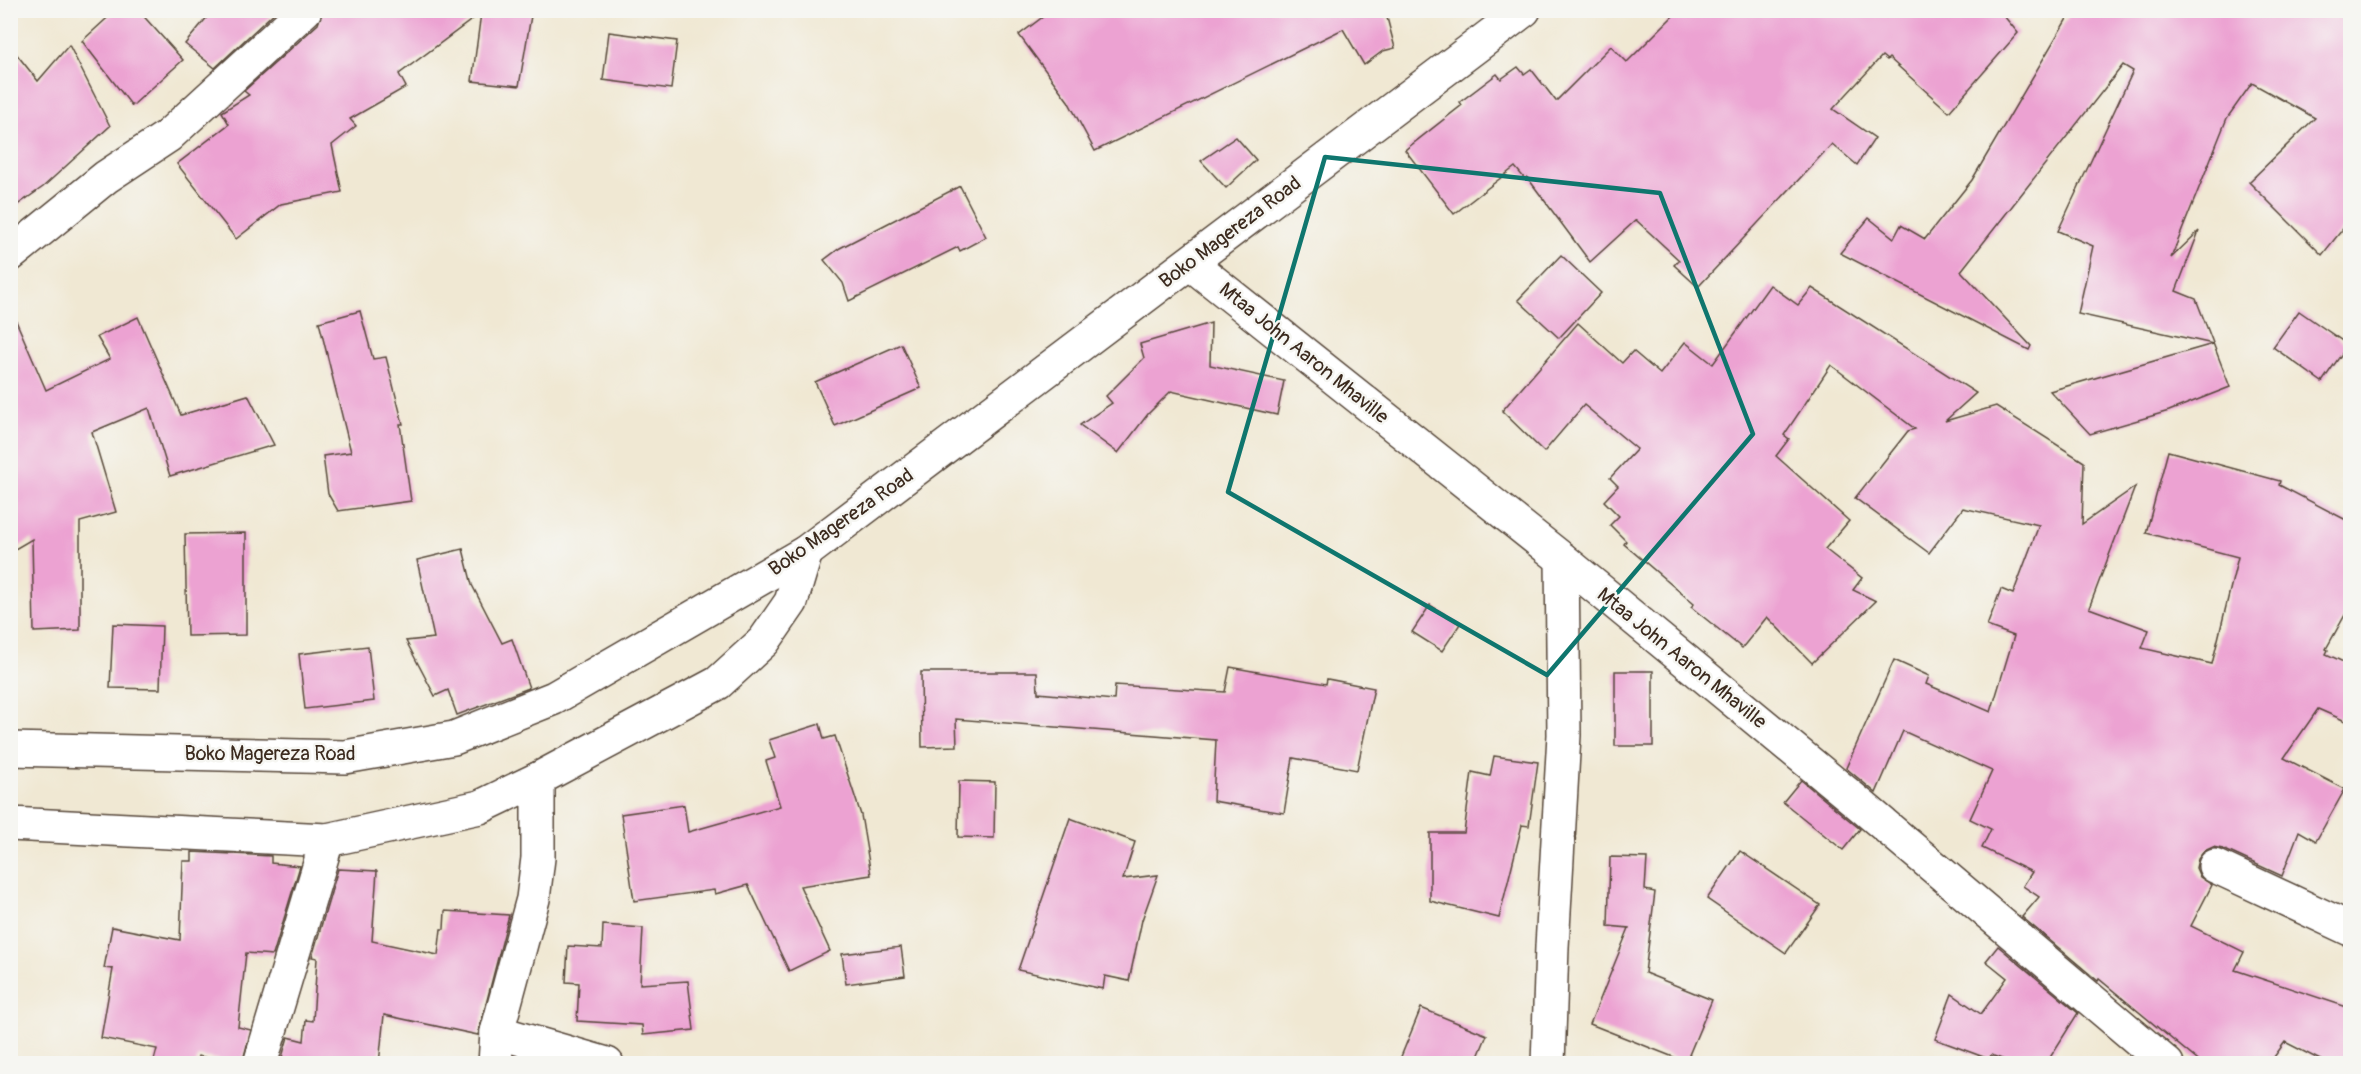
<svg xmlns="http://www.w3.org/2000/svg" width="2361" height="1074" font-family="Pangolin,sans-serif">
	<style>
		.building { fill: #eca2d2 }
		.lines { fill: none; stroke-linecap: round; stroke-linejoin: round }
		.minor-casing { stroke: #564639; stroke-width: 36 }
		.minor { stroke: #fff; stroke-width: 33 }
		.marked { fill: none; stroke: #0f766e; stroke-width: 4.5; stroke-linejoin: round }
		.labels { text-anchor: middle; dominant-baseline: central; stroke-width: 5; stroke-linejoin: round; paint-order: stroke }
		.street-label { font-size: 20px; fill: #3b2a1e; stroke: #f6f6f2 }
	</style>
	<rect width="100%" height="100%" fill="#f6f6f2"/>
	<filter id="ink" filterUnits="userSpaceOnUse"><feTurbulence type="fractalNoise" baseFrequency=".0167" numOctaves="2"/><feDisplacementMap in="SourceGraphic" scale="12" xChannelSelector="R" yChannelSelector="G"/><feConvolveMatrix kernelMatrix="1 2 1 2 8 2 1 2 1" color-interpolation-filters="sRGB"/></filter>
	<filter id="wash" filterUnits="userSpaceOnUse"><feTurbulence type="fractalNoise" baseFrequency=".008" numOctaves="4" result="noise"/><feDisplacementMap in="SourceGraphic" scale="24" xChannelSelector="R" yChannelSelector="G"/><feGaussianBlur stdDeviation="1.35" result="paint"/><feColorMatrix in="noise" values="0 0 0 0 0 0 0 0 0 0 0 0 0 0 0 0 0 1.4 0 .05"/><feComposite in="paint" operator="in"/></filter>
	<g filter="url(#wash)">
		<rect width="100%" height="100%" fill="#f0e8d3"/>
		<g id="blocks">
			<g class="building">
				<path d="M116,10H138L183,60L132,106L82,41Z"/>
				<path d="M213,10H277L215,68L185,44Z"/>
				<path d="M323,10H532L519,86L472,81L481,13L399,74L406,87L350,119L356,126L332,145L342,192L281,204L236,239L177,164L229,124L222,112L249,95L244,91L318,24Z"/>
				<path d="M1052,10H1385L1395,48L1383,51L1364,65L1343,29L1095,151L1068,101L1019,35Z"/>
				<path d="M1679,10H1999L2018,33L1949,112L1889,58L1887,60L1882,56L1833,109L1875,138L1857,165L1832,144L1698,287L1674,265L1679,260L1636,220L1590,262L1527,177L1525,179L1515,167L1454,214L1405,150L1462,105L1460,102L1497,74L1501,79L1518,67L1524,74L1531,69L1556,101L1611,46L1627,62Z"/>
				<path d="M2072,10H2350V220L2322,255L2249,182L2315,118L2252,83L2227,118L2171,258L2199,231L2176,291L2196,299L2230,387L2169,411L2090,434L2050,391L2213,344L2078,314L2093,246L2058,231L2133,71L2123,65L1961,271L2031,346L2029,350L1840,253L1869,218L1894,238L1901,225L1925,239L1972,180Z"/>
				<path d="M609,32L677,41L671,89L603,80Z"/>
				<path d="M69,45L110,126L43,187L10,210V46L38,81Z"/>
				<path d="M1236,137L1256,160L1226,188L1201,161Z"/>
				<path d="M960,186L986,237L960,251L958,247L849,301L843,283L824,260L840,248Z"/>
				<path d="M1561,255L1601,293L1559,338L1518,300Z"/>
				<path d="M1770,285L1798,305L1812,288L1976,393L1945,421L1996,406L2084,462L2082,524L2135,487L2089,608L2149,630L2142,648L2212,664L2238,557L2146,533L2168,451L2280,481L2279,485L2350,522V606L2326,649L2328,650L2326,654L2350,665V723L2318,709L2284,758L2345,789L2316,841L2299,831L2282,876L2223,849L2213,847L2204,851L2198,859L2196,868L2200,877L2212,885L2191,926L2244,952L2235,970L2350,1008V1064H2328L2285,1042L2269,1064H2202L2099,979L2098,981L2022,917L2039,897L2023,886L2032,872L1982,848L1991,829L1970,819L1992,771L1903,731L1876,793L1846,768L1894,660L1929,676L1926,684L1991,712L2014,636L1987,626L2001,589L2013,594L2039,525L1963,508L1929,553L1855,498L1908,431L1915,429L1831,365L1784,435L1789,439L1776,456L1849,521L1825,549L1862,578L1853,590L1876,601L1812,663L1767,617L1742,648L1691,607L1694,604L1624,544L1626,541L1610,525L1619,516L1604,501L1618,486L1610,478L1637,449L1584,405L1544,452L1502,411L1578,323L1622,363L1633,351L1660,374L1685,342L1713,364Z"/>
				<path d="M10,307L46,390L110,359L97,337L138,317L181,415L248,395L274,445L170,476L149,408L92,432L116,512L80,522V630L34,632L32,539L10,552Z"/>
				<path d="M360,311L373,359L386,357L403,424H400L411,501L338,511L328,494L323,456L351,452L319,322Z"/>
				<path d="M2299,311L2348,345L2322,382L2273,347Z"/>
				<path d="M1211,323L1210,365L1284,381L1277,415L1171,391L1148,414L1118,453L1080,425L1112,403L1106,396L1144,358L1140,344Z"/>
				<path d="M901,344L921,388L835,426L815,382Z"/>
				<path d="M246,533V635L187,636L185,534Z"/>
				<path d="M463,549L472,585L502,643L512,639L529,688L457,715L448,690L435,696L406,641L434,638L417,560Z"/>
				<path d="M1430,605L1460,624L1442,651L1412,632Z"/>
				<path d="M113,624L162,626L160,689L110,688Z"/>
				<path d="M368,646L374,701L305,709L299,654Z"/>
				<path d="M1230,667L1326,684L1327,679L1374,688L1357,770L1293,758L1284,813L1213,801L1216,740L956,719L957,746L922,747L921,672H1037L1038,693L1114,700L1115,685L1225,692Z"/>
				<rect x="1615" y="671" width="38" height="75"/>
				<path d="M820,724L824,739L835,736L861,815L871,875L800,886L830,951L789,971L748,885L715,894L714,890L634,901L621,814L684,805L688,832L780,806L766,761L775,758L769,740Z"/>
				<path d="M1494,756L1538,762L1529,826L1522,825L1499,918L1430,901V833H1464L1472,772L1490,776Z"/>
				<path d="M1801,780L1860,829L1843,850L1783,802Z"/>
				<path d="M959,781L995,782L994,838L958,837Z"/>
				<path d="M1070,818L1135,842L1123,879L1158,875L1142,920L1129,981L1105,976L1103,989L1018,970Z"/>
				<path d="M1740,851L1820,905L1786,953L1707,899Z"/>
				<path d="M192,852L271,856V863L300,866L273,955L246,953L238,1027L251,1030L242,1064L198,1056L196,1064H153L157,1049L101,1038L113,969L104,968L112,927L180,940L183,861H192Z"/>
				<path d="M1610,857L1647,858L1645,890L1655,892L1645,973L1712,1000L1686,1062L1590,1024L1629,928L1608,926Z"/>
				<path d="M338,869L377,871L372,941L438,955L441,929H444L445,911L509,915L478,1035L384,1015L379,1064H280L288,1037L304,1041L306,1020L313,1021L317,958L312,957Z"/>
				<path d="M603,925L643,928L640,984L688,981L694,1030L643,1035L642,1025L577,1021L579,983L566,982L568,946L602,948Z"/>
				<path d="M1998,946L2078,1013L2046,1064H2015L1991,1055L1989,1059L1935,1039L1952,994L1981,1014L2007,978L1986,961Z"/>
				<path d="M901,947L905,976L846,984L842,954Z"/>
				<path d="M1421,1008L1487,1035L1475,1064H1398Z"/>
			</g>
		</g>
	</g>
	<g filter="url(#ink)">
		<use href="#blocks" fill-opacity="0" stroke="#564639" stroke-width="1.5"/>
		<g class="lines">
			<g class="minor-casing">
				<g id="minor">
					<path d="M10,255L106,177L168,136L305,10"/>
					<path d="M1190,263L1562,559L1857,802L2167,1064"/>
					<path d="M10,749L345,757L454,738L554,698L806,552L1524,10"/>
					<path d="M10,824L327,840L480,807L538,779L718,683L764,641L791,602L806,552"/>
					<path d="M2215,866L2350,929"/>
					<path d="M497,1032L607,1064"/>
					<path d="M260,1064L327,840"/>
					<path d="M495,1064L497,1032L533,899L538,858V779"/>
					<path d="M1548,1064L1552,947L1564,735L1562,559"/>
				</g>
			</g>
			<use href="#minor" class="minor"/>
		</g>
	</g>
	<path class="marked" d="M1325,157L1660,193L1753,434L1547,675L1228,492Z"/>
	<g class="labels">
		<g class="street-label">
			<text transform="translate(1230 232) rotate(-37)">Boko Magereza Road</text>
			<text transform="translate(1304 353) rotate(39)">Mtaa John Aaron Mhaville</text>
			<text transform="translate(841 522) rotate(-35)">Boko Magereza Road</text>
			<text transform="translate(1682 658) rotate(39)">Mtaa John Aaron Mhaville</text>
			<text x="270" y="753">Boko Magereza Road</text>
		</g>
	</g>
	<rect width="2361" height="1074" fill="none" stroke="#f6f6f2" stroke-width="36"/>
</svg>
